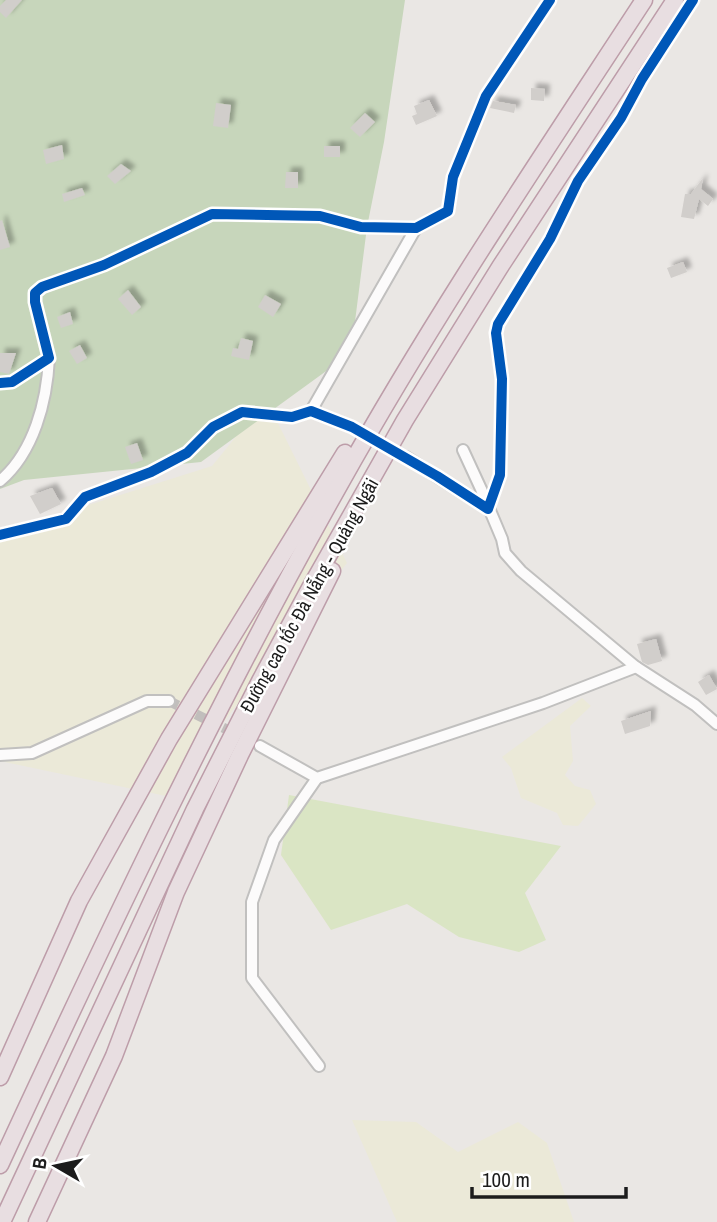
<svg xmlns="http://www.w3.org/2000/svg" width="717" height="1222" font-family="'Archivo Narrow',sans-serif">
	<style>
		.farmland { fill: #ebe9d8 }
		.grass { fill: #dae5c4 }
		.forest { fill: #c7d6bb }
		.building { fill: #d1cecb; filter: url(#shadow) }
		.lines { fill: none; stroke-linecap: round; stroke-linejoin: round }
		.minor-tunnel { stroke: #c1bebc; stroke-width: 10; stroke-dasharray: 10 5; stroke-linecap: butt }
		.minor-casing { stroke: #c1c0bf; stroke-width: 14 }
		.highway-casing { stroke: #bd9da9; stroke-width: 19 }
		.minor { stroke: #fcfbfb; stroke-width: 10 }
		.highway { stroke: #e8dee1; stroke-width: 16 }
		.cycleway-casing { stroke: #fff; stroke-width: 15 }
		.cycleway { stroke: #0057b8; stroke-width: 10 }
		.labels { text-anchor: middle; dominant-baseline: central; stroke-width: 5; stroke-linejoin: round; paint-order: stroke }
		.street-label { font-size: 19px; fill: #1c1c1c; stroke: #fff }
	</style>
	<defs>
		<filter id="shadow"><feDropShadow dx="5" dy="-5" stdDeviation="2" flood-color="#0004"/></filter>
	</defs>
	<rect width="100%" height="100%" fill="#eae7e4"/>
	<g class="farmland">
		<path d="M271,409L347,563L166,796L0,761V533L212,466L248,422Z"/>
		<path d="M582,698L591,706L570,726L573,761L565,775L575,786L590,790L596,804L578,826L563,825L557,813L521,798L511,768L502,757Z"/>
		<path d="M352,1120L416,1122L458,1152L518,1122L547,1143L574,1222H397Z"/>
	</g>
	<path class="grass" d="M289,795L561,846L525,893L546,940L519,952L459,937L407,904L331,930L281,855Z"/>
	<path class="forest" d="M0,0H405L384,142L367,227L351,353L201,462L24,480L0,489Z"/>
	<g class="building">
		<path d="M6,0H22L6,18L0,12V6Z"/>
		<path d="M531,88L545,89L544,101L531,100Z"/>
		<path d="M429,100L437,116L416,125L412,116L417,114L414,106Z"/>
		<path d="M493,101L516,105L514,113L490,108Z"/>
		<path d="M216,103L231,105L228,128L213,126Z"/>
		<path d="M365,113L375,122L360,137L350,128Z"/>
		<path d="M62,145L64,159L46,164L43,150Z"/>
		<rect x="324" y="146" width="16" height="11"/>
		<path d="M121,164L131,171L115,184L107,176Z"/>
		<path d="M286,172H298V188H285Z"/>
		<path d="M703,178L701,189L713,199L708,206L699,199L694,219L681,217L685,194H691Z"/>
		<path d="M82,188L85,195L64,202L62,194Z"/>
		<path d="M2,220L10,247L0,250V221Z"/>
		<path d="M683,262L687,272L671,278L667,268Z"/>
		<path d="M128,290L141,307L132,315L118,299Z"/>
		<path d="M265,295L281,304L273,317L258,307Z"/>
		<path d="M70,312L73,324L61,328L57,317Z"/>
		<path d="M241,338L253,341L249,360L231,356L233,348L238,349Z"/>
		<path d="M80,345L87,358L77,364L69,351Z"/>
		<path d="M0,353H16L9,374L0,372Z"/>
		<path d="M137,443L143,460L131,464L125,447Z"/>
		<path d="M52,488L61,504L40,514L30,496Z"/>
		<path d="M656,639L662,661L648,665L642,662L637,644Z"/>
		<path d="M709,675L717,689L706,695L698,682Z"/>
		<path d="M651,711L650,726L625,734L621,721Z"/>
	</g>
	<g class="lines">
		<g class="minor-tunnel">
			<path d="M352,427L406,457"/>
			<path d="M169,701L238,735"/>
		</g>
		<g class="minor-casing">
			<g id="minor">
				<path d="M0,383L12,382L49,358L35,302V293L42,287L104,265L212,214L320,216L361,227L416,228L448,211L453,177L486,96L550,0"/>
				<path d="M311,411L416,228"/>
				<path d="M463,450L481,489L502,539L505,553L521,571L636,667L695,705L717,724"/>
				<path d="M406,457L488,509L500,475L502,379L496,333L498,324L550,239L578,181L621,118L642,79L693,0"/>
				<path d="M0,481C34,452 47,401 49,358"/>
				<path d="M0,535L66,519L85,497L151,472L187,453L213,427L242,412L292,417L311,411L352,427"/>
				<path d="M260,746L317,778L543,703L636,667"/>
				<path d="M0,755L32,753L147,701H169"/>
				<path d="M317,778L274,840L252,902V978L319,1066"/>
			</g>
		</g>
		<g class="highway-casing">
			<g id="highway">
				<path d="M0,1077L79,901L169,739L345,453"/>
				<path d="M0,1165C107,934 216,704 341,482C434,316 540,159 644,0"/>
				<path d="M2,1222L195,809L260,681L310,588L405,420L500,267L675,0"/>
				<path d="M37,1222L114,1056L176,892L240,755L332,571"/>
			</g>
		</g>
		<use href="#minor" class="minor"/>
		<use href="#highway" class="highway"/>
		<g class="cycleway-casing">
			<g id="cycleway">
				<path d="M0,383L12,382L49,358L35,302V293L42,287L104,265L212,214L320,216L361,227L416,228L448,211L453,177L486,96L550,0"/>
				<path d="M0,535L66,519L85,497L151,472L187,453L213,427L242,412L292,417L311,411L352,427L437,476L488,509L500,475L502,379L496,333L498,324L550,239L578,181L621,118L642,79L693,0"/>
			</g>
		</g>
		<use href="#cycleway" class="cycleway"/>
	</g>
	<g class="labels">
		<g class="street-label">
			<text transform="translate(309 595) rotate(-61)">Đường cao tốc Đà Nẵng - Quảng Ngãi</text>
		</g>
	</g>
	<g transform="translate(56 1166) rotate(279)" stroke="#ffffff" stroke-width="5" paint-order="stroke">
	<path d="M0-5L12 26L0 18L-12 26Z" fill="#1c1c1c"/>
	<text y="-10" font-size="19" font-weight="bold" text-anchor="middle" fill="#1c1c1c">B</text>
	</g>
	<path d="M472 1187v10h154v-10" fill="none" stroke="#1c1c1c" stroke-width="3.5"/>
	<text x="482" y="1187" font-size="21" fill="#1c1c1c" stroke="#ffffff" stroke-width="5" paint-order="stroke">100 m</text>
</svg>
